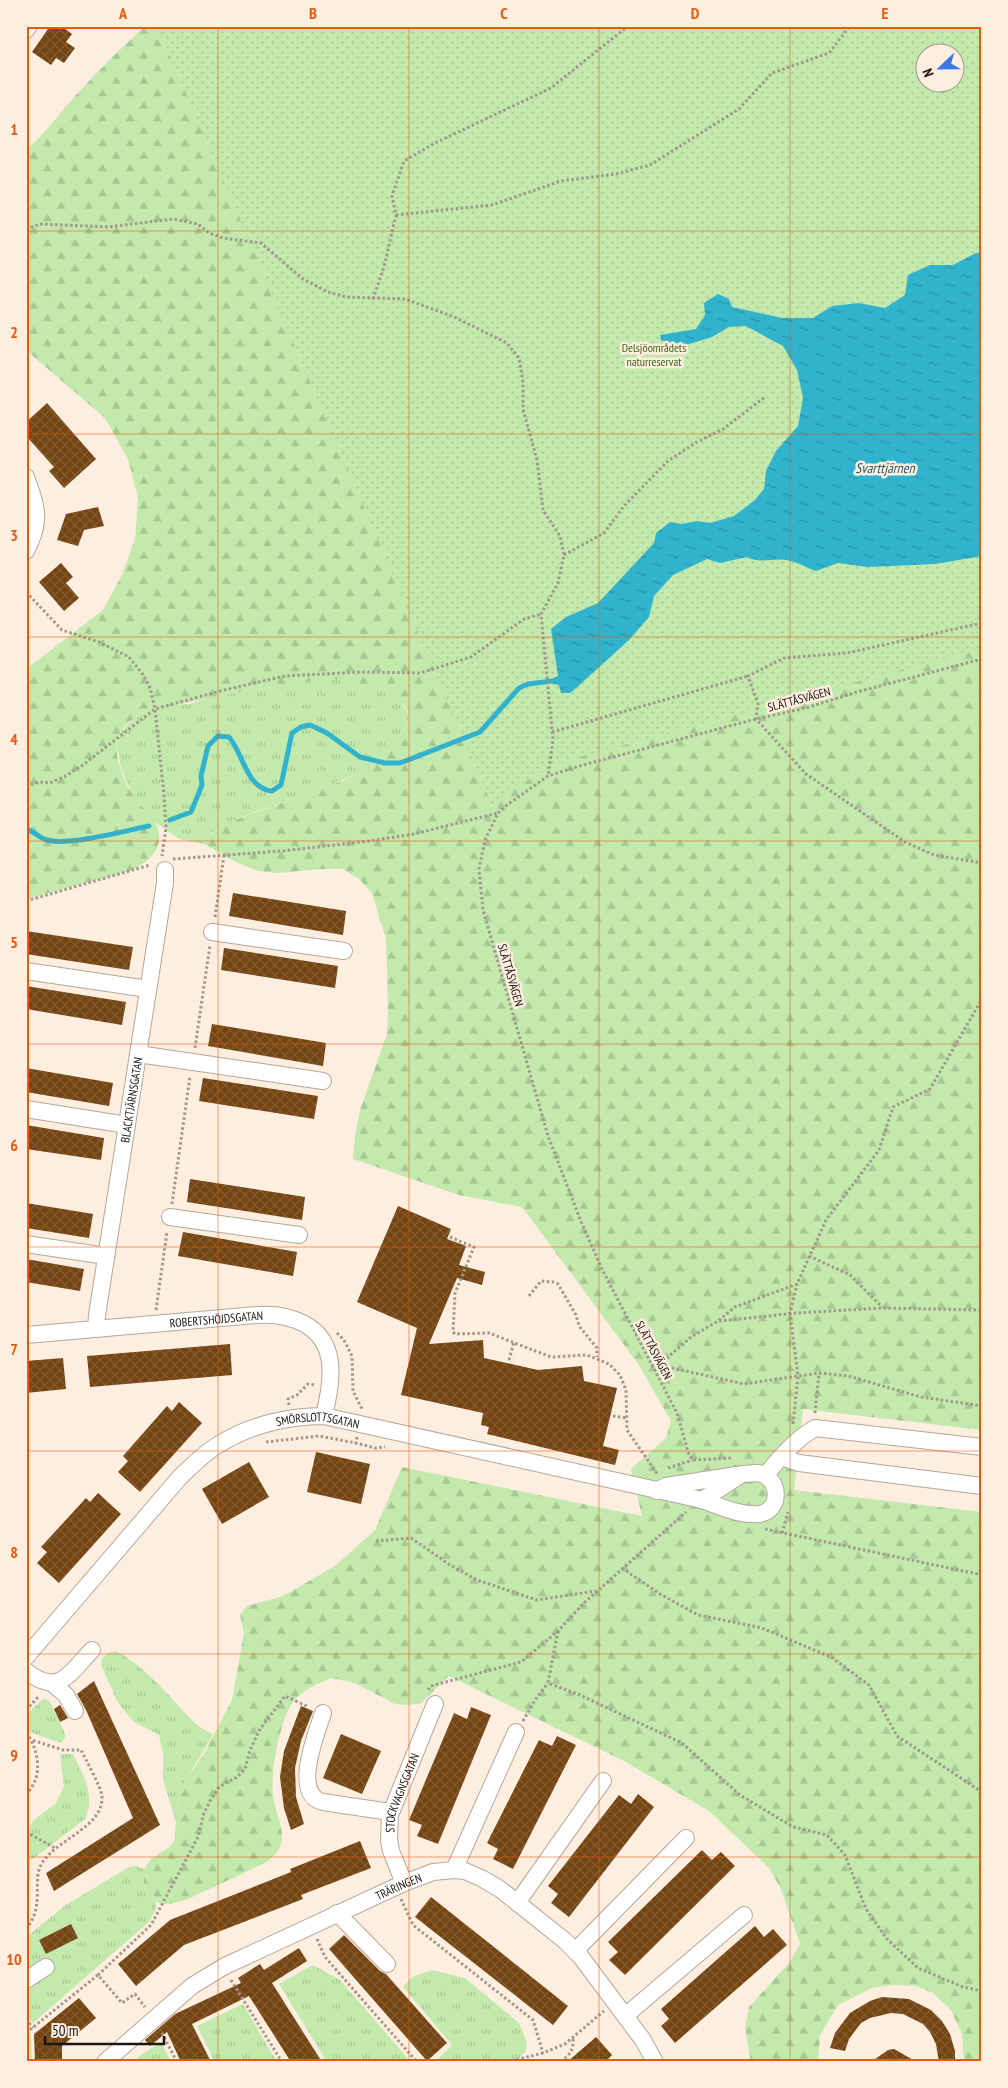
<svg xmlns="http://www.w3.org/2000/svg" width="1008" height="2088" font-family="'PT Sans Narrow',sans-serif">
	<style>
		.grass { fill: url(#grass-tufts) }
		.forest { fill: url(#forest-firs); fill-rule: evenodd }
		.park { fill: url(#park-dots); fill-rule: evenodd }
		.water { fill: url(#water-ripples) }
		.lines { fill: none; stroke-linecap: round; stroke-linejoin: round }
		.stream { stroke: #31b3ce; stroke-width: 5 }
		.building { fill: url(#building-cross-hatch) }
		.minor-casing { stroke: #b5a79a; stroke-width: 18 }
		.path { stroke: #a2978c; stroke-width: 3; stroke-dasharray: 2.5 2.5; stroke-linecap: butt }
		.minor { stroke: #fff; stroke-width: 16 }
		.grid { fill: none; stroke: #e8590c; stroke-width: 1; stroke-opacity: 0.55 }
		.labels { text-anchor: middle; dominant-baseline: central; stroke-width: 5; stroke-linejoin: round; paint-order: stroke }
		.park-label { font-size: 12px; fill: #3b6519; stroke: #fdeee0 }
		.street-label { font-size: 12px; fill: #1b1611; stroke: #fdeee0 }
		.water-label { font-size: 14px; font-style: italic; fill: #295b67; stroke: #fdeee0 }
		.neatline { fill: none; stroke: #e8590c; stroke-width: 2 }
		.grid-label { font-size: 16px; text-anchor: middle; font-weight: bold; fill: #e8590c }
	</style>
	<defs>
		<pattern id="grass-tufts" width="24" height="20" patternUnits="userSpaceOnUse" patternTransform="scale(1.25)"><rect width="24" height="20" fill="#c3e9ad"/><path d="M3 7l-1-3M5 7V3M7 7l1-3M15 17l-1-3M17 17v-4M19 17l1-3" fill="none" stroke="#a7c794"/></pattern>
		<pattern id="forest-firs" width="22" height="20" patternUnits="userSpaceOnUse" patternTransform="scale(1.25)"><rect width="22" height="20" fill="#c3e9ad"/><path d="M5 1l3.5 6h-7zM16 11l3.5 6h-7z" fill="#a7c794"/></pattern>
		<pattern id="park-dots" width="8" height="8" patternUnits="userSpaceOnUse" patternTransform="scale(1.25)"><rect width="8" height="8" fill="#c3e9ad"/><path d="M2 2h.1M6 6h.1" fill="none" stroke="#a7c794" stroke-width="1.8" stroke-linecap="round"/></pattern>
		<pattern id="water-ripples" width="26" height="14" patternUnits="userSpaceOnUse" patternTransform="scale(1.25)"><rect width="26" height="14" fill="#31b3ce"/><path d="M2 4q2-2 4 0t4 0M15 11q2-2 4 0t4 0" fill="none" stroke="#2991a6"/></pattern>
		<pattern id="building-cross-hatch" width="8" height="8" patternUnits="userSpaceOnUse" patternTransform="scale(1.25)"><rect width="8" height="8" fill="#744411"/><path d="M0 0l8 8M0 8l8-8" fill="none" stroke="#825b32"/></pattern>
	</defs>
	<rect width="100%" height="100%" fill="#fdeee0"/>
	<g class="grass">
		<path d="M332,678C359,682 398,689 410,717C386,782 295,794 240,818C224,825 212,828 204,844L179,839L155,822L133,796L121,768L117,746L120,733L133,719L146,711L168,705L189,704L208,698L254,689L298,685L315,679Z"/>
		<path d="M115,1651C137,1661 158,1683 175,1702C187,1715 196,1727 213,1734C202,1757 184,1777 178,1801C176,1809 178,1818 177,1826L163,1779V1754L159,1735L133,1721L118,1703L101,1665C102,1656 106,1653 115,1651Z"/>
		<path d="M44,1698L50,1702L66,1736L61,1743L26,1731V1715Z"/>
		<path d="M60,1754H73C83,1775 96,1796 85,1819L30,1861L29,1908L26,1915V1833L33,1821L56,1803L64,1786Z"/>
		<path d="M136,1866L144,1869C144,1883 145,1892 156,1901V1909L149,1922L33,2023L26,2015V1937L66,1905L129,1867Z"/>
		<path d="M313,1965L340,1980L411,2062H327L279,1984Z"/>
		<path d="M432,1970L465,1978L519,2023L527,2042L526,2051L515,2062H435L452,2045L403,1987L412,1977Z"/>
		<path d="M243,2004L277,2062H215L197,2026Z"/>
		<path d="M31,2033L32,2062H26V2036Z"/>
		<path d="M161,2042L171,2062H131Z"/>
	</g>
	<path class="forest" d="M145,26H982V1430L803,1409L794,1490L982,1512V2062H964L962,2034L951,2010L933,1993L916,1986L894,1985L872,1988L838,2005L820,2035L818,2058L819,2062H751L745,2028L749,2007L789,1963L800,1944L780,1887L769,1868L709,1811L624,1761L449,1676L421,1703L408,1705L395,1704L355,1683L331,1678C318,1684 302,1690 293,1702C280,1720 270,1773 273,1795C276,1822 296,1842 265,1863L186,1900L169,1904H161L156,1901L148,1894L144,1882V1869L152,1858L167,1849L174,1842L178,1802L183,1784L204,1754L232,1700L244,1633L240,1615L247,1606L283,1596L335,1566L375,1530L402,1467L642,1516L631,1469L666,1438L671,1421L639,1365L522,1207L459,1195L353,1159L355,1135L360,1110L387,1034L388,1012L386,939L372,893L359,879L343,869H322L278,873L258,871L236,862L204,844L208,837L221,825L343,781C370,767 399,747 410,718L406,708L394,698L374,688L332,678L315,679L298,685L254,689L146,711C137,716 125,723 120,733C111,751 123,780 133,795C139,805 149,812 155,822C168,846 149,863 129,871L26,899V669L103,610L123,573L135,539L138,497L128,459L105,418L26,350V150C45,134 59,114 76,95C98,71 121,48 145,26ZM926,52H956V82H926Z"/>
	<path class="park" d="M157,26H982V648L568,760L516,786L492,805ZM926,52H956V82H926Z"/>
	<path class="water" d="M976,253H982V556L935,564L868,567L838,563L816,571C807,568 796,561 786,560C773,558 759,564 747,557L720,563L707,559L673,575L654,596L649,617L629,640L575,689L570,693H561L559,685L553,684L551,679L558,676L551,629L566,617L598,603L654,543L656,533L670,522L682,524L697,521L710,523L734,516L755,500L764,489L766,471L776,451L798,426L803,398L797,370L783,346L746,326L729,327L712,337L679,347L661,340L660,335L696,329L705,315L704,303L718,294L729,299L732,307L782,318H813L832,306L859,303L885,308L905,295L908,275L930,265H953Z"/>
	<g class="lines">
		<g class="stream">
			<path d="M170,820L191,812L202,785L201,776L208,746L218,736L229,737C244,755 246,788 272,791L281,785L292,733L301,727L310,725L327,733L360,757L385,763H400L480,732L519,688L528,684L552,681"/>
			<path d="M26,829C34,831 39,838 47,840C68,846 125,831 149,826"/>
		</g>
	</g>
	<g class="building">
		<path d="M50,26H61L72,34L66,42L75,48L64,63L56,58L51,65L32,52Z"/>
		<path d="M47,403L96,459L64,488L49,471L54,467L26,436V422Z"/>
		<path d="M98,507L104,526L84,530L78,546L57,540L66,514Z"/>
		<path d="M61,563L73,577L66,583L79,598L64,611L39,582Z"/>
		<path d="M233,893L346,911L343,935L229,916Z"/>
		<path d="M26,931L133,947L129,970L26,954Z"/>
		<path d="M224,948L338,966L335,988L221,970Z"/>
		<path d="M26,986L126,1002L122,1025L26,1009Z"/>
		<path d="M212,1024L326,1043L323,1066L208,1046Z"/>
		<path d="M26,1068L113,1083L109,1106L26,1092Z"/>
		<path d="M203,1078L318,1096L314,1119L199,1101Z"/>
		<path d="M26,1125L104,1138L101,1160L26,1149Z"/>
		<path d="M190,1179L305,1197L302,1220L187,1202Z"/>
		<path d="M26,1203L93,1214L89,1238L26,1228Z"/>
		<path d="M398,1206L451,1229L447,1239L466,1246L459,1265L485,1272L482,1285L457,1278L429,1344L483,1340L484,1358L538,1370L582,1366L584,1381L617,1388L603,1446L619,1450L615,1465L487,1434L489,1427L481,1425L483,1413L401,1395L417,1328L357,1302Z"/>
		<path d="M183,1232L297,1252L293,1276L178,1256Z"/>
		<path d="M26,1259L84,1269L80,1291L26,1282Z"/>
		<path d="M230,1344L232,1375L90,1387L87,1356Z"/>
		<path d="M63,1358L66,1389L26,1393V1361Z"/>
		<path d="M179,1402L202,1423L140,1492L118,1472L128,1461L123,1456L167,1406L172,1411Z"/>
		<path d="M316,1452L370,1464L361,1504L307,1492Z"/>
		<path d="M249,1462L269,1497L222,1524L202,1489Z"/>
		<path d="M98,1493L121,1514L59,1583L37,1563L47,1552L41,1547L86,1498L90,1502Z"/>
		<path d="M94,1681L160,1825L54,1891L46,1873L133,1818L86,1710L77,1694Z"/>
		<path d="M60,1705L68,1718L60,1722L54,1709Z"/>
		<path d="M301,1706L313,1711L301,1741L295,1768L296,1797L304,1824L291,1830L284,1808L280,1777L284,1751Z"/>
		<path d="M471,1707L491,1715L438,1844L417,1836L422,1825L409,1820L454,1713L467,1719Z"/>
		<path d="M341,1734L381,1751L362,1794L323,1778Z"/>
		<path d="M557,1736L576,1745L513,1869L493,1859L498,1849L487,1843L539,1740L552,1746Z"/>
		<path d="M638,1794L654,1807L569,1917L551,1903L558,1894L548,1886L619,1795L631,1804Z"/>
		<path d="M360,1841L371,1868L301,1895L303,1899L184,1945L136,1986L118,1964L170,1920L291,1872L290,1869Z"/>
		<path d="M702,1850L712,1860L721,1852L735,1866L625,1975L609,1960L618,1952L608,1942Z"/>
		<path d="M431,1897L568,2006L553,2025L415,1917Z"/>
		<path d="M71,1924L78,1938L46,1954L39,1940Z"/>
		<path d="M755,1926L764,1937L773,1929L787,1945L675,2043L661,2026L669,2019L661,2009Z"/>
		<path d="M344,1935L380,1971L386,1974L447,2043L427,2061L329,1949Z"/>
		<path d="M299,1948L307,1961L272,1983L322,2062H291L249,1996L192,2024L211,2062H181L167,2032L150,2046L145,2040L175,2014L241,1983L238,1978L260,1964L264,1970Z"/>
		<path d="M882,1997L909,1999L931,2010L942,2021L950,2034L955,2051V2062H939L936,2044L930,2032L923,2024L903,2014L891,2013L870,2018L861,2023L849,2039L845,2051L830,2048L835,2033L850,2013L870,2001Z"/>
		<path d="M79,1998L96,2018L62,2046V2062H35L34,2034Z"/>
		<path d="M596,2037L612,2055L605,2062H567Z"/>
		<path d="M894,2049L917,2062H871L888,2050Z"/>
	</g>
	<g class="lines">
		<g class="minor-casing">
			<g id="minor">
				<path d="M26,30L29,26"/>
				<path d="M26,477C37,507 42,521 26,551"/>
				<path d="M212,932L344,951"/>
				<path d="M26,971L148,989"/>
				<path d="M138,1054L323,1081"/>
				<path d="M26,1109L127,1125"/>
				<path d="M170,1217L299,1235"/>
				<path d="M26,1244L106,1256"/>
				<path id="s1" d="M96,1329L97,1315L165,883V870"/>
				<path id="s2" d="M26,1335L257,1315C289,1313 325,1324 330,1362C332,1380 328,1398 324,1416"/>
				<path d="M781,1457L799,1463L982,1486"/>
				<path d="M758,1473C781,1477 782,1511 759,1514C740,1516 719,1506 702,1500L742,1474Z"/>
				<path d="M766,1475C779,1458 796,1439 815,1428L982,1447"/>
				<path d="M656,1491L666,1486L737,1475"/>
				<path id="s3" d="M26,1657L180,1477C192,1466 204,1453 218,1445C249,1425 288,1416 324,1416L702,1500"/>
				<path d="M26,1671C59,1697 69,1674 92,1650"/>
				<path d="M52,1683L66,1695L75,1711"/>
				<path d="M323,1713C317,1732 291,1795 323,1802L390,1812"/>
				<path d="M454,1870L516,1732"/>
				<path id="s4" d="M404,1883L391,1851L389,1840L390,1815L435,1704"/>
				<path d="M517,1903L603,1781"/>
				<path d="M337,1913L387,1964"/>
				<path d="M575,1951L686,1838"/>
				<path d="M26,1980L46,1967"/>
				<path d="M625,2016L744,1915"/>
				<path id="s5" d="M105,2062L192,1986L223,1967L404,1883L433,1872L454,1870L465,1871L481,1878L500,1889L564,1940L581,1957L643,2040L655,2062"/>
			</g>
		</g>
		<g class="path">
			<path d="M396,215L492,205L561,181L616,174L650,165L739,109L772,73L829,53L850,26"/>
			<path d="M26,229L40,224L108,227L173,219L198,224L209,233L223,238L261,243L303,279L328,292L346,297L405,299L454,317L507,343L519,358L523,382V409L537,460L543,510L560,536L564,555L558,583L541,614L553,740L548,776"/>
			<path d="M373,299L384,267L396,215L392,196L404,161L435,143L551,88L628,26"/>
			<path d="M564,555L604,533L624,506L668,461L695,443L723,429L765,397"/>
			<path d="M26,592L62,630L99,642L129,657L144,676L150,688L155,709L164,795L166,828L162,856"/>
			<path d="M982,623L847,653L784,658L748,676L758,704L756,719L806,774L905,842L934,855L982,863"/>
			<path d="M552,732L748,676"/>
			<path d="M26,786L40,782L50,783L64,777L83,765L155,709L220,691L285,676L361,672L420,673L471,657L524,619L541,614"/>
			<path d="M173,859L282,851L369,841L414,834L498,813"/>
			<path d="M26,901L150,865"/>
			<path d="M215,917L224,855"/>
			<path d="M195,1048L210,945"/>
			<path d="M172,1204L190,1076"/>
			<path d="M450,1237L474,1247L455,1293L453,1332L455,1334L489,1333L551,1357L587,1355L609,1364L620,1375L626,1390L627,1430L658,1475"/>
			<path d="M809,1256L850,1275L882,1307"/>
			<path d="M529,1296L541,1281L553,1282L558,1284L576,1315L579,1326L597,1348V1357"/>
			<path d="M156,1310L167,1232"/>
			<path d="M719,1321L797,1313L882,1308L982,1310"/>
			<path d="M337,1333L344,1340L352,1356L353,1391L362,1409"/>
			<path d="M509,1360L514,1342"/>
			<path d="M659,1365L691,1337L718,1321L735,1307L797,1284L826,1220L879,1150L893,1107L930,1089L982,999"/>
			<path d="M652,1366L659,1365L744,1384L819,1373L848,1376L921,1397L982,1406"/>
			<path d="M289,1405L288,1399L297,1395L308,1384L316,1385"/>
			<path d="M815,1413L819,1373"/>
			<path d="M613,1416L627,1418"/>
			<path d="M793,1424L798,1376L790,1314L797,1284"/>
			<path d="M357,1437L356,1443L375,1448L385,1447"/>
			<path d="M266,1442L319,1436L356,1443"/>
			<path d="M731,1458L693,1460L689,1455L677,1413L603,1271L582,1224L548,1136L483,910L479,869L485,840L498,813L507,805L548,776L583,765L756,719L806,708L857,692L982,659"/>
			<path d="M668,1468L693,1460"/>
			<path d="M765,1529L982,1575"/>
			<path d="M782,1533L788,1512"/>
			<path d="M376,1541L411,1538L450,1565L477,1580L537,1600L596,1591"/>
			<path d="M622,1568L660,1594L698,1615L762,1628L831,1657L869,1685L897,1736L979,1790L982,1797"/>
			<path d="M558,1631L548,1683L580,1695L682,1743L740,1795L793,1827L827,1835L845,1855L866,1909L887,1939L918,1968L963,1987L982,1991"/>
			<path d="M428,1690L431,1686L521,1662L558,1631L584,1603L686,1512"/>
			<path d="M26,1710L39,1696"/>
			<path d="M523,1721L535,1700L548,1683"/>
			<path d="M26,1733C36,1744 41,1767 35,1781C33,1786 29,1791 26,1795"/>
			<path d="M26,1832L55,1848"/>
			<path d="M401,1899L413,1925L533,2020L543,2053"/>
			<path d="M26,1929C46,1905 31,1880 42,1863C57,1839 104,1827 102,1796C101,1787 86,1760 81,1750H63L32,1740"/>
			<path d="M317,1939L325,1957L417,2062"/>
			<path d="M98,1975L151,1925L198,1837L204,1813L210,1801L219,1787L237,1777L245,1769L250,1750L260,1729L285,1696L309,1707"/>
			<path d="M231,1980L282,2062"/>
			<path d="M26,2019L33,2028"/>
			<path d="M26,2033L98,1975L122,2003L135,1994L145,2007"/>
			<path d="M162,2033L177,2062"/>
			<path d="M507,2062L543,2053L565,2044L604,2011"/>
			<path d="M561,2062C570,2054 574,2050 573,2038"/>
		</g>
		<use href="#minor" class="minor"/>
	</g>
	<path class="grid" d="M218,26V2062M409,26V2062M599,26V2062M790,26V2062M26,231H982M26,434H982M26,637H982M26,841H982M26,1044H982M26,1247H982M26,1451H982M26,1654H982M26,1857H982"/>
	<g class="labels">
		<g class="park-label">
			<text x="654" y="347">Delsjöområdets<tspan x="654" dy="14">naturreservat</tspan></text>
		</g>
		<g class="street-label">
			<text transform="translate(799 699) rotate(-15)">SLÄTTÅSVÄGEN</text>
			<text transform="translate(511 975) rotate(74)">SLÄTTÅSVÄGEN</text>
			<text stroke="none"><textPath href="#s1" startOffset="232">BLACKTJÄRNSGATAN</textPath></text>
			<text stroke="none"><textPath href="#s2" startOffset="191">ROBERTSHÖJDSGATAN</textPath></text>
			<text transform="translate(654 1350) rotate(62)">SLÄTTÅSVÄGEN</text>
			<text stroke="none"><textPath href="#s3" startOffset="392">SMÖRSLOTTSGATAN</textPath></text>
			<text stroke="none"><textPath href="#s4" startOffset="95">STOCKVAGNSGATAN</textPath></text>
			<text stroke="none"><textPath href="#s5" startOffset="345">TRÄRINGEN</textPath></text>
		</g>
		<g class="water-label">
			<text x="885" y="468">Svarttjärnen</text>
		</g>
	</g>
	<rect width="1008" height="2088" fill="none" stroke="#fdeee0" stroke-width="55"/>
	<g transform="translate(940 68) rotate(248)"><circle r="24" fill="#fdeee0" stroke="#a3988d"/>
	<path d="M0-4L9 19L0 12L-9 19Z" fill="#3979e7"/>
	<text y="-8" font-size="14" font-weight="bold" text-anchor="middle" fill="#1b1611">N</text>
	</g>
	<path d="M45 2036v8h119v-8" fill="none" stroke="#1b1611" stroke-width="2.5"/>
	<text x="52" y="2036" font-size="15" fill="#1b1611" stroke="#fdeee0" stroke-width="4" paint-order="stroke">50 m</text>
	<rect x="28" y="28" width="952" height="2032" class="neatline"/>
	<g class="grid-label">
		<text x="123" y="19">A</text>
		<text x="313" y="19">B</text>
		<text x="504" y="19">C</text>
		<text x="695" y="19">D</text>
		<text x="885" y="19">E</text>
		<text x="14" y="135">1</text>
		<text x="14" y="338">2</text>
		<text x="14" y="541">3</text>
		<text x="14" y="745">4</text>
		<text x="14" y="948">5</text>
		<text x="14" y="1151">6</text>
		<text x="14" y="1355">7</text>
		<text x="14" y="1558">8</text>
		<text x="14" y="1761">9</text>
		<text x="14" y="1965">10</text>
	</g>
</svg>
